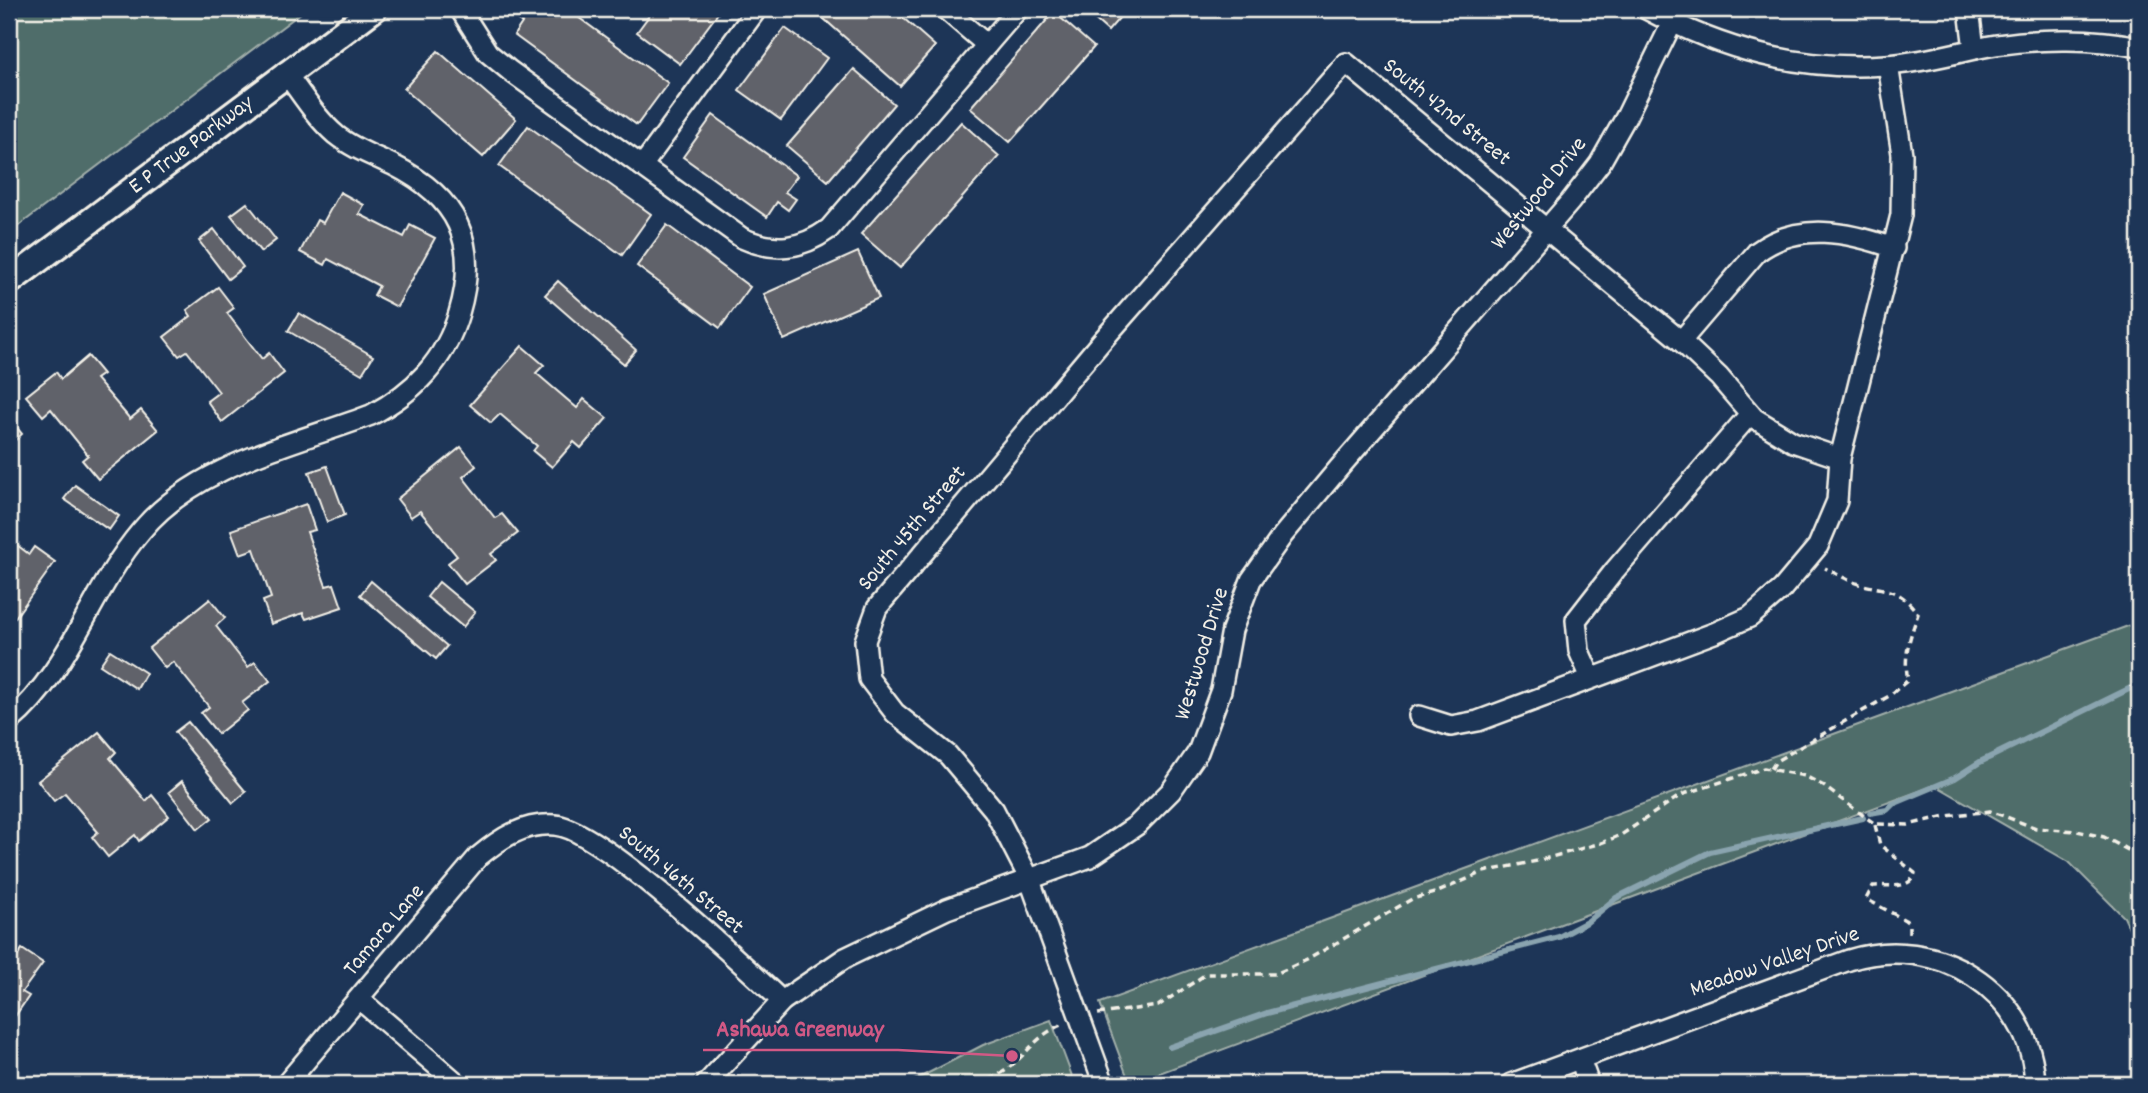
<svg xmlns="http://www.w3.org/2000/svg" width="2148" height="1093" font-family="Dekko,sans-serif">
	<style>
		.green { fill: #506d6b; stroke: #a2afaa; stroke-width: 2 }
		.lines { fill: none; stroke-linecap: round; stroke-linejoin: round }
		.stream { stroke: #8aa4af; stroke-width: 6 }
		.building { fill: #61626b; stroke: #f4f1e8; stroke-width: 2 }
		.minor-casing { stroke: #f4f1e8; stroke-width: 24 }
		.major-casing { stroke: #f4f1e8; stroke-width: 30 }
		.path { stroke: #f4f1e8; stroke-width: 3.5; stroke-dasharray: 7 5; stroke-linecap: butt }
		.minor { stroke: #1d3557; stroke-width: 19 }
		.major { stroke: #1d3557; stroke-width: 24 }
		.labels { text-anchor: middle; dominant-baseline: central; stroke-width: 5; stroke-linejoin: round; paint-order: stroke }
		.street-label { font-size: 23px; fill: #f4f1e8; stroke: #1d3557 }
		.leader { fill: none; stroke: #d15985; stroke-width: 2.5 }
		.callout-dot { fill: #d15985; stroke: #1d3557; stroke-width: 2.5 }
		.callout-label { font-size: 24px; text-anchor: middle; font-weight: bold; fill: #d15985; stroke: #1d3557; stroke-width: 5; stroke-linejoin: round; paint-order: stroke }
	</style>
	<rect width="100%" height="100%" fill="#1d3557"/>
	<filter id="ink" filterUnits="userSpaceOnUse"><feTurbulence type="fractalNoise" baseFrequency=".0143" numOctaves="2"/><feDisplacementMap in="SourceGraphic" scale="14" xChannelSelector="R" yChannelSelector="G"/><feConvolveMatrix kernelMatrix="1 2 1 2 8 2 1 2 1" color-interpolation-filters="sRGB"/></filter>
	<g filter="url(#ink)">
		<g class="green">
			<path d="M9,9H306L9,233Z"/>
			<path d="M2139,622V949L2124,917L2069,862L1935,785L1130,1084L1100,1003Z"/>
			<path d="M1051,1020L1075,1084H907L983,1045Z"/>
		</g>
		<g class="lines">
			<g class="stream">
				<path d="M1870,813L1887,810L1893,804L1955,778L1980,762L2139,684"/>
				<path d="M1170,1047L1267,1013L1559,937L1587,922L1616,898L1710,852L1863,818"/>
			</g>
		</g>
		<g class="building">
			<path d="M516,9H567L668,83L637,125L514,35L522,23L511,15Z"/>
			<path d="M654,9H721L680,64L637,32Z"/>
			<path d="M830,9H893L935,46L900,86L823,18Z"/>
			<path d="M1083,9H1127L1108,31Z"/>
			<path d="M1054,12L1094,47L1010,142L970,108Z"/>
			<path d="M785,28L827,58L781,120L739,90Z"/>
			<path d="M438,51L516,119L483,157L404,89Z"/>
			<path d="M854,69L894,104L828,181L787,146Z"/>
			<path d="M713,115L797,176L785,192L796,199L788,210L777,202L767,217L683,157Z"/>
			<path d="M961,122L999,156L900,268L861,234Z"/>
			<path d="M528,126L651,214L622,255L499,166Z"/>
			<path d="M340,192L364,205L359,214L404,237L410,225L435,238L397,307L374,295L379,286L328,259L325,265L300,252L317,220L323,223Z"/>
			<path d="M247,203L276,240L261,252L231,215Z"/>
			<path d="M667,225L750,287L720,328L637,266Z"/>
			<path d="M214,229L243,267L228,279L199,241Z"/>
			<path d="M858,252L879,298L784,340L764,294Z"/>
			<path d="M558,281L636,350L624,364L545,295Z"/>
			<path d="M218,287L234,308L227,313L262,359L269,353L284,373L222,422L207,401L219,392L187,351L179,356L164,337L191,316L187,310Z"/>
			<path d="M299,313L373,356L362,374L288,331Z"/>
			<path d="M522,346L544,365L536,373L577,408L584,399L607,418L581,448L574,442L552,467L533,451L537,446L500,414L491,423L470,405Z"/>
			<path d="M88,356L103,374L96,379L130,419L141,410L158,430L98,479L82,460L88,455L51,409L43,416L26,396L56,372L61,379Z"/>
			<path d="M9,418L22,434L9,446Z"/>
			<path d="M461,447L476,466L463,477L495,518L502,514L518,533L491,554L496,560L465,584L448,563L457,556L420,511L411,517L397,499Z"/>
			<path d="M327,466L345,515L327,522L309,472Z"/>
			<path d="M75,485L119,516L109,530L64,499Z"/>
			<path d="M306,504L315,530L307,532L326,586L334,584L342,607L306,619L303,613L271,624L263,601L271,598L254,549L240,554L231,530Z"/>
			<path d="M9,539L29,554L34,547L55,562L9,626Z"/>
			<path d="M371,581L447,646L436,659L360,595Z"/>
			<path d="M439,582L475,612L463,627L427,597Z"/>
			<path d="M210,599L225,618L216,626L248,667L255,662L270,681L242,703L248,710L218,734L201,713L209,707L173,662L165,668L149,648Z"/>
			<path d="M110,650L146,673L137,689L100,665Z"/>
			<path d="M188,722L246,792L233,803L175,732Z"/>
			<path d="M99,732L116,752L110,758L146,801L152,795L169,816L139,841L135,835L108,857L92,837L98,832L65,793L54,801L38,781Z"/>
			<path d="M182,781L212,818L198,829L169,792Z"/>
			<path d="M22,949L43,963L22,992L29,996L9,1025V951L17,957Z"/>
		</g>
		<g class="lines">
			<g class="minor-casing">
				<g id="minor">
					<path d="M460,9L488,53L510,71L742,238C774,252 800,250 829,229L1018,9"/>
					<path d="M945,9L987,45"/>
					<path d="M1646,9C1722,50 1799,71 1886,65C1923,63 1960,51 1996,45C2041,38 2094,38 2139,47"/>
					<path d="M1969,9L1974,49"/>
					<path d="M642,166L757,9"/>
					<path d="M1681,341L1757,252C1799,221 1848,232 1894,248"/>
					<path d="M1591,678L1579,651L1576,620L1615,570L1750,414"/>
					<path d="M1419,716L1451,726L1478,721L1714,633L1750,617L1782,589L1818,546L1837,501L1840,458L1901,215L1902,154L1888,65"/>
					<path d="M9,722C71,670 90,591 141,531C195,465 294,444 371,415C414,392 445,361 459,313C480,242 457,197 393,165C374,156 352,148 336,135C316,118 301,93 285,72"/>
					<path d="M359,999L458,1084"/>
					<path d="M1580,1059L1589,1084"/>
					<path d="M286,1084L478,857C501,838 523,823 555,825C599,828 743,965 782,1001"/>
					<path d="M706,1084L782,1001L845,958L947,909L1090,857L1137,825L1171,791L1198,752L1221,690L1232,630L1251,580L1283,535L1339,468L1570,202L1600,163L1626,117L1672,23"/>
					<path d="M1104,1084L1029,878L994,810L948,755L895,713L869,679L865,641L877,608L1101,342L1346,63L1681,341L1719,377L1754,418L1793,442L1840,458"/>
					<path d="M1511,1084L1849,960C1935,932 2032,990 2035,1084"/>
				</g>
			</g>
			<g class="major-casing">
				<g id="major">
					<path id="s1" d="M9,282L374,9"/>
				</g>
			</g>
			<g class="path">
				<path d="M1771,769L1776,761L1889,696L1908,680C1903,656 1910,637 1918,614C1897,585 1886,592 1856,583C1845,579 1835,573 1825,568"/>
				<path d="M1875,825L1880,845L1915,873C1910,891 1888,884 1873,886L1866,899L1905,920L1909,923V933"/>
				<path d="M1098,1014L1158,1006L1206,974H1275L1307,960L1412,899L1438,892L1483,872L1537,861L1601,843L1621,835L1681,795L1764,768L1805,776L1822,785L1875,824L1908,825L1946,816L1990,811L2036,828L2077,831L2104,837L2139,856"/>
				<path d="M941,1084C961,1083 982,1085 1000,1074C1024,1060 1035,1034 1064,1024"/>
			</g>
			<use href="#minor" class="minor"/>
			<use href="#major" class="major"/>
		</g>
	</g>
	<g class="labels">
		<g class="street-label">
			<text transform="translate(1446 113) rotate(39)">South 42nd Street</text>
			<text stroke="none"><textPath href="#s1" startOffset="228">E P True Parkway</textPath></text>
			<text transform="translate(1540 194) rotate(-51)">Westwood Drive</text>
			<text transform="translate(913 529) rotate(-50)">South 45th Street</text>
			<text transform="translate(1203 654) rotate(-73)">Westwood Drive</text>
			<text transform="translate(680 881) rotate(40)">South 46th Street</text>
			<text transform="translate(385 931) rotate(-50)">Tamara Lane</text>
			<text transform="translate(1775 963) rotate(-19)">Meadow Valley Drive</text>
		</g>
	</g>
	<path class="leader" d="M1012 1056L898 1050H703"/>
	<circle class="callout-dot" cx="1012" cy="1056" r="7"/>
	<g class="callout-label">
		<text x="800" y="1036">Ashawa Greenway</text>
	</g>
	<rect width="2148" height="1093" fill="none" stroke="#1d3557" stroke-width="35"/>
	<rect x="18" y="18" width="2113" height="1058" fill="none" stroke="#f4f1e8" stroke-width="2.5" filter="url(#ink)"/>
</svg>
